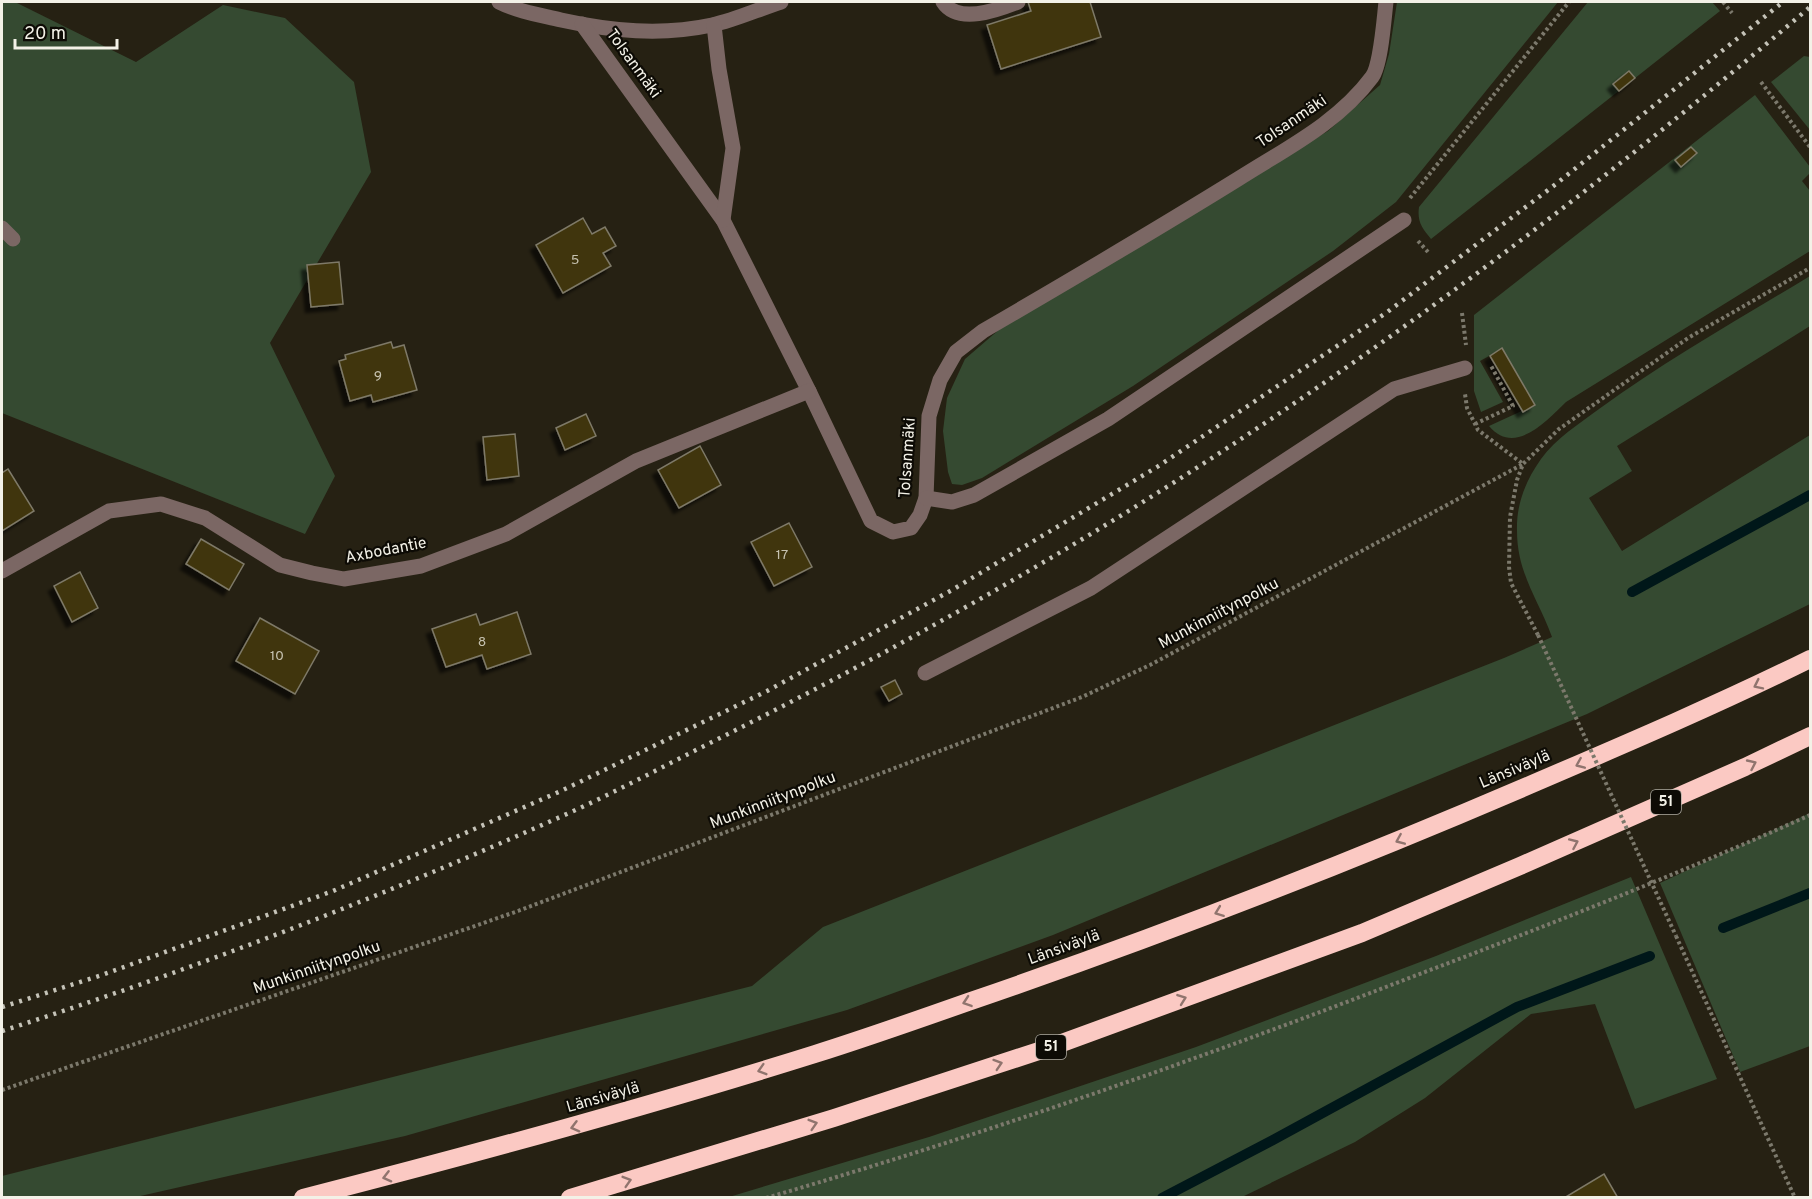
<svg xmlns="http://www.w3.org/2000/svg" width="1812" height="1199" font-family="Overpass,sans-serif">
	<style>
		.green { fill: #354a31 }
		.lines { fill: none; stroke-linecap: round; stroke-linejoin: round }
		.stream { stroke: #001719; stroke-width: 10 }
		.building { fill: #40360d; stroke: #7e7967; stroke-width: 1.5; filter: url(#shadow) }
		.path { stroke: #7c796c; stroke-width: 4; stroke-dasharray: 3 3; stroke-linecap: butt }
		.minor { stroke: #7b6764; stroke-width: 15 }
		.highway { stroke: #fbc9c3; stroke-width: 18 }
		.rail { stroke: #c5c3b8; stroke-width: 4.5; stroke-dasharray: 3 6; stroke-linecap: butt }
		.path-bridge { stroke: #7c796c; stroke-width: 4; stroke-dasharray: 3 3; stroke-linecap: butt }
		.oneway { stroke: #90746e }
		.labels { text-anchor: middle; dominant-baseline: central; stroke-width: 4.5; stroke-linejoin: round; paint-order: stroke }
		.number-label { font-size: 14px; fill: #c6c2b0 }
		.shield { fill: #0d0b05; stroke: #aeaca3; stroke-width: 1.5 }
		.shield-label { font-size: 15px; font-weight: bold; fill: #f3f1e7 }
		.street-label { font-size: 16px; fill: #f3f1e7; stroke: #0d0b05 }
	</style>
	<defs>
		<filter id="shadow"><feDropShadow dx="-5.5" dy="5.5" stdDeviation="1.5" flood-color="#0009"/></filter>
	</defs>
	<rect width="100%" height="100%" fill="#262113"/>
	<g class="green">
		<path d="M2,2H15L136,62L223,5L285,18L354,82L371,172L270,343L335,476L305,534L2,413Z"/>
		<path d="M1397,2H1558L1396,202L1333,251L1133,386L982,478L962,485L952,484L948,472L943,431L947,398L965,359L1001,328L1328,131L1380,85L1389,54Z"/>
		<path d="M1588,2H1712L1720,11L1431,239C1422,228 1417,222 1419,207Z"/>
		<path d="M1804,56L1810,57V130L1771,82Z"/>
		<path d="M1755,95L1810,167V173L1802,181L1810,191V251L1566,402C1547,420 1515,457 1489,426L1535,405L1502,349L1480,361L1503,402L1481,412L1474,391V315Z"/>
		<path d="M1810,276V326L1617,446L1632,471L1589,498L1622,551L1810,435V604L1587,714L1053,935L847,1010L405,1136L136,1197H2V1176L752,986L823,927L1504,658L1552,637C1538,599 1517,573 1517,531C1516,504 1526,480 1541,459C1556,438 1579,424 1599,409C1666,360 1739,319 1810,276Z"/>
		<path d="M1810,813V1046L1740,1072L1660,883Z"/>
		<path d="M1631,877L1717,1079L1635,1109L1595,1004L1531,1014L1425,1098L1355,1142L1242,1197H729L929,1137L1196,1047L1436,956Z"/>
	</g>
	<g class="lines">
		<g class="stream">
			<path d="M1632,592L1810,495"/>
			<path d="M1723,928L1810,893"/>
			<path d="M1162,1198L1273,1140L1517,1007L1650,956"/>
		</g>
	</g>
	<g class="building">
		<path d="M1028,2H1090L1101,37L1001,69L987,25L1031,11Z"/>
		<path d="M1629,71L1635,78L1619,91L1613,84Z"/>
		<path d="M1691,147L1697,153L1681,167L1675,160Z"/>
		<path d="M583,218L592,234L605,227L616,246L603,253L611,266L563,293L536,245Z"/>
		<path d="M339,262L343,304L311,307L307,265Z"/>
		<path d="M391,342L393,348L404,345L417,390L373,402L371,395L350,401L339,361L346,359L345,355Z"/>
		<path d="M1502,348L1535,405L1523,412L1490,356Z"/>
		<path d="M586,414L596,436L565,450L556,428Z"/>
		<path d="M515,434L519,476L487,480L483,437Z"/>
		<path d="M700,446L721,485L679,508L658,470Z"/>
		<path d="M8,469L34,511L2,531V473Z"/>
		<path d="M789,523L812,567L774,586L751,542Z"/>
		<path d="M201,539L244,564L229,590L186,564Z"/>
		<path d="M80,572L98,608L72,622L54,586Z"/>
		<path d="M517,612L531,654L487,669L482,655L446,667L432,629L476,614L480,625Z"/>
		<path d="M260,618L319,651L295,694L236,661Z"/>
		<path d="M895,680L902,694L889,701L881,687Z"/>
		<path d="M1604,1174L1618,1198H1564Z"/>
	</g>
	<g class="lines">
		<g class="path">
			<path d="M1723,2L1732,13"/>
			<path d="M1761,82L1810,147"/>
			<path d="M1410,198L1569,2"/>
			<path d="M1418,241L1428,252"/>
			<path d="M1462,313L1466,345"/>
			<path d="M1475,424L1513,406L1490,364"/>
			<path d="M1538,635L1511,583L1509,567L1510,517L1517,480L1523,464L1559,429L1688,338L1810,268"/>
			<path d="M1676,936L1795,1198"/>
			<path d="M2,1090L518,911L1082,697L1150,665L1523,464L1478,430L1467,408L1465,394"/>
			<path d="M766,1198C986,1134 1203,1058 1417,975C1549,925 1681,873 1810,815"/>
		</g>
		<g class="minor">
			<path d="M499,2C519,12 540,15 561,20C611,31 661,36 712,25C735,20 759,9 781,2"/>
			<path d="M943,2C958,25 998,10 1018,2"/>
			<path d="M582,24L723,220L809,391L871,521L893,532L911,528L920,515L926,498L929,416L940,380L956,352L983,331C1069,281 1154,231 1238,179C1285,149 1338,123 1372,77C1381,65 1384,18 1386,2"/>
			<path d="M714,25L719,69L733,148L723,220"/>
			<path d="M2,228L13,239"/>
			<path d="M926,498L952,502L974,495L1108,419L1404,220"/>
			<path d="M2,571L109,511L161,504L205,518L280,565L312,573L344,579L421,566L506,534L636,461L809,391"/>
			<path d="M925,673L1091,588L1394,389L1465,368"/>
		</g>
		<g class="highway">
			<path d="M303,1198C475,1154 646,1107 815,1054C866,1038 917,1020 968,1002C1161,936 1351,862 1539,781C1630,742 1721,703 1810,659"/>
			<path d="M570,1198L834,1118L1051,1047L1362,933L1520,866L1745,767L1810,736"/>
		</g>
		<g class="rail">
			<path d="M2,1007L102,975L333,891L561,791L767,691L952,590L1157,467L1386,313L1556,184L1783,2"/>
			<path d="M2,1031C198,968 392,893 580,808C625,787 668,764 712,742C850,673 985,599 1117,518C1361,368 1592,193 1810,7"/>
		</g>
		<path class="path-bridge" d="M1538,635L1676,936"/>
	</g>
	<defs><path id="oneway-chevron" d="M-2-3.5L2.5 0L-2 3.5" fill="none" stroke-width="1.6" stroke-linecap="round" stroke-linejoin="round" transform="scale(1.5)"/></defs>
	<g class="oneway">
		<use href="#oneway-chevron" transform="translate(1758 685) rotate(154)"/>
		<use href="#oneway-chevron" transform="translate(1580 764) rotate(157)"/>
		<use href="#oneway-chevron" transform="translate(1752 764) rotate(-25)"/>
		<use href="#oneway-chevron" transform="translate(1400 840) rotate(157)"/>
		<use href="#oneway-chevron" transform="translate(1574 843) rotate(-24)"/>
		<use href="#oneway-chevron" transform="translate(1219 912) rotate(159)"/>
		<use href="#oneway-chevron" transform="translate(1182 999) rotate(-20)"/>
		<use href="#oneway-chevron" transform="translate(967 1002) rotate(161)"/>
		<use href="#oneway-chevron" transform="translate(998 1064) rotate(-18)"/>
		<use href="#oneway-chevron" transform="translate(762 1070) rotate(163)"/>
		<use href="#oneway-chevron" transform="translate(813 1124) rotate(-17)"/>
		<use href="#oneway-chevron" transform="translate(575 1127) rotate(165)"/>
		<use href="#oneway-chevron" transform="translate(387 1177) rotate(166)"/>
		<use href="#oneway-chevron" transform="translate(627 1181) rotate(-17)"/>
	</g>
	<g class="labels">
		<g class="number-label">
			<text x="575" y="260">5</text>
			<text x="378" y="376">9</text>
			<text x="782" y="555">17</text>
			<text x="482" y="642">8</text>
			<text x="277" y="656">10</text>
		</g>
		<g class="shield">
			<rect x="1651" y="790" width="30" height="24" rx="4.5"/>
			<rect x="1036" y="1035" width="30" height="24" rx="4.5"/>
		</g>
		<g class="shield-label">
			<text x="1666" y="802">51</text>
			<text x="1051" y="1047">51</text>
		</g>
		<g class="street-label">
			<text transform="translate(633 64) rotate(54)">Tolsanmäki</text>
			<text transform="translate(1292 122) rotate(-34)">Tolsanmäki</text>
			<text transform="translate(908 458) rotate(-86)">Tolsanmäki</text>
			<text transform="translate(386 551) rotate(-11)">Axbodantie</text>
			<text transform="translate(1219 614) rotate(-28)">Munkinniitynpolku</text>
			<text transform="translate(1515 770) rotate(-23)">Länsiväylä</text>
			<text transform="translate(773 801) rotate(-21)">Munkinniitynpolku</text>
			<text transform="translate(1064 948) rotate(-20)">Länsiväylä</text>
			<text transform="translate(317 968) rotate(-19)">Munkinniitynpolku</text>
			<text transform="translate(603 1098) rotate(-16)">Länsiväylä</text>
		</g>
	</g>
	<rect width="1812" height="1199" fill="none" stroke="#f3f1e7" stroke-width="6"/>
	<path d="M15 39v9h102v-9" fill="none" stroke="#f3f1e7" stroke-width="3"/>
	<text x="24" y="39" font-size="18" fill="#f3f1e7" stroke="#0d0b05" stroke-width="4.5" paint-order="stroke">20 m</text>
</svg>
